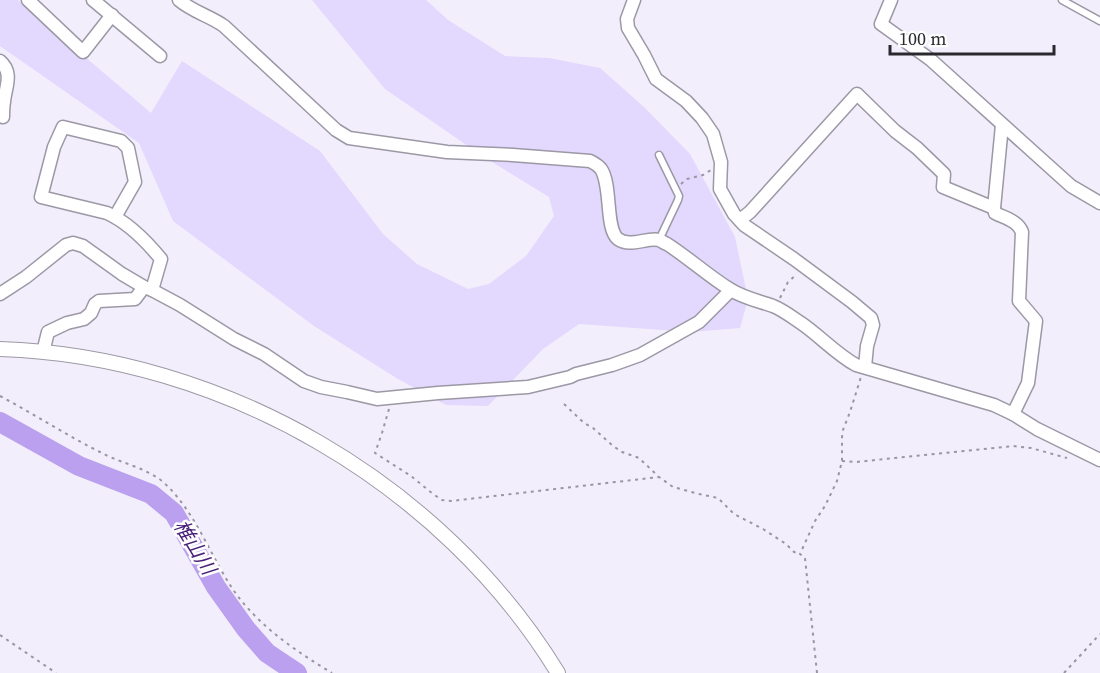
<svg xmlns="http://www.w3.org/2000/svg" width="1100" height="673" font-family="'Source Serif 4','Noto Sans JP',serif">
	<style>
		.green { fill: #e3d8fd }
		.lines { fill: none; stroke-linecap: round; stroke-linejoin: round }
		.river { stroke: #bba0ef; stroke-width: 20 }
		.service-casing { stroke: #9c98a5; stroke-width: 9 }
		.minor-casing { stroke: #9c98a5; stroke-width: 15 }
		.tertiary-casing { stroke: #9c98a5; stroke-width: 16 }
		.path { stroke: #9996a0; stroke-width: 2; stroke-dasharray: 3 4.5; stroke-linecap: butt }
		.service { stroke: #fff; stroke-width: 6 }
		.minor { stroke: #fff; stroke-width: 12 }
		.tertiary { stroke: #fff; stroke-width: 14 }
		.labels { text-anchor: middle; dominant-baseline: central; stroke-width: 5; stroke-linejoin: round; paint-order: stroke }
		.water-label { font-size: 20px; font-style: italic; fill: #461d77; stroke: #fefefe }
	</style>
	<rect width="100%" height="100%" fill="#f3eefc"/>
	<path class="green" d="M0,0H18L151,113L182,61L320,151L383,234L417,264L468,289L489,284L526,256L554,216L549,197L484,157L385,89L312,0H426L448,20L505,56L549,58L600,68L645,108L690,154L735,237L748,299L740,328L691,332L579,324L543,349L488,406L446,405L398,379L314,326L173,221L139,143L0,46Z"/>
	<g class="lines">
		<path class="river" d="M0,422L79,466L151,494L174,513L216,587L246,629L267,653L297,673"/>
		<g class="service-casing">
			<g id="service">
				<path d="M1062,0L1100,21"/>
				<path d="M659,240L678,200L679,196L659,155"/>
			</g>
		</g>
		<g class="minor-casing">
			<g id="minor">
				<path d="M28,0L83,52L112,15"/>
				<path d="M93,0L160,56"/>
				<path d="M179,0C193,12 210,16 224,26L336,130L349,138L447,152L513,155L590,161C594,163 598,165 601,169C612,185 605,229 618,239C630,248 647,237 659,240C662,241 664,243 667,244C689,258 708,276 731,290C744,298 759,301 773,306C783,310 792,317 801,323C820,336 836,354 856,365L994,405L1013,414L1037,429L1100,460"/>
				<path d="M634,0L627,19L628,28L644,55L656,79L686,101L702,118L713,134L721,162L720,189L734,214L744,225L794,259L852,302L871,318L873,325L867,346L865,367"/>
				<path d="M891,0L881,24L931,60L1071,186L1100,203"/>
				<path d="M0,61C14,73 5,88 4,102C3,107 3,112 3,117"/>
				<path d="M1002,125L994,208L995,213C1005,218 1018,221 1022,232L1019,301L1036,321L1028,383L1013,414"/>
				<path d="M115,217L135,182L128,148L121,141L63,127L54,147L41,197L107,213C127,222 147,242 161,259L152,290"/>
				<path d="M740,220L750,212L857,94L895,131L917,148L944,174L943,187L994,208"/>
				<path d="M0,294L26,277L66,245L73,243L83,246L122,274L144,287L152,290L180,305L234,339L264,354L304,381L321,387L347,392L377,399L438,393L528,387L570,377L576,374L612,365L640,355L699,322L731,290"/>
				<path d="M43,352L48,332L67,323L84,319L91,313L95,304L99,301L135,299L144,287"/>
			</g>
		</g>
		<g class="tertiary-casing">
			<path id="tertiary" d="M0,349C222,356 442,483 558,673"/>
		</g>
		<g class="path">
			<path d="M681,184L687,179L703,175L711,170"/>
			<path d="M780,298L788,282L797,274"/>
			<path d="M0,396C34,414 66,435 100,452C120,463 144,467 162,481C194,509 209,553 232,588C257,625 294,650 332,673"/>
			<path d="M564,404L584,423L593,428L613,446L622,452L639,458L659,477L673,487L699,494L718,498L734,514L763,529L786,544L794,552L800,554"/>
			<path d="M389,409L382,433L375,453L411,476L433,494L442,500L451,501L659,477"/>
			<path d="M842,461L856,462L1013,446L1031,448L1067,458"/>
			<path d="M0,635L56,673"/>
			<path d="M817,673L805,558L800,554L815,521L825,506L837,481L842,461V437L843,430L850,412L861,377"/>
			<path d="M1064,673L1100,634"/>
		</g>
		<use href="#service" class="service"/>
		<use href="#minor" class="minor"/>
		<use href="#tertiary" class="tertiary"/>
	</g>
	<g class="labels">
		<g class="water-label">
			<text transform="translate(195 547) rotate(58)">椎山川</text>
		</g>
	</g>
	<path d="M890 45v9h164v-9" fill="none" stroke="#2a292e" stroke-width="3"/>
	<text x="899" y="45" font-size="18" fill="#2a292e" stroke="#fefefe" stroke-width="4.5" paint-order="stroke">100 m</text>
</svg>
